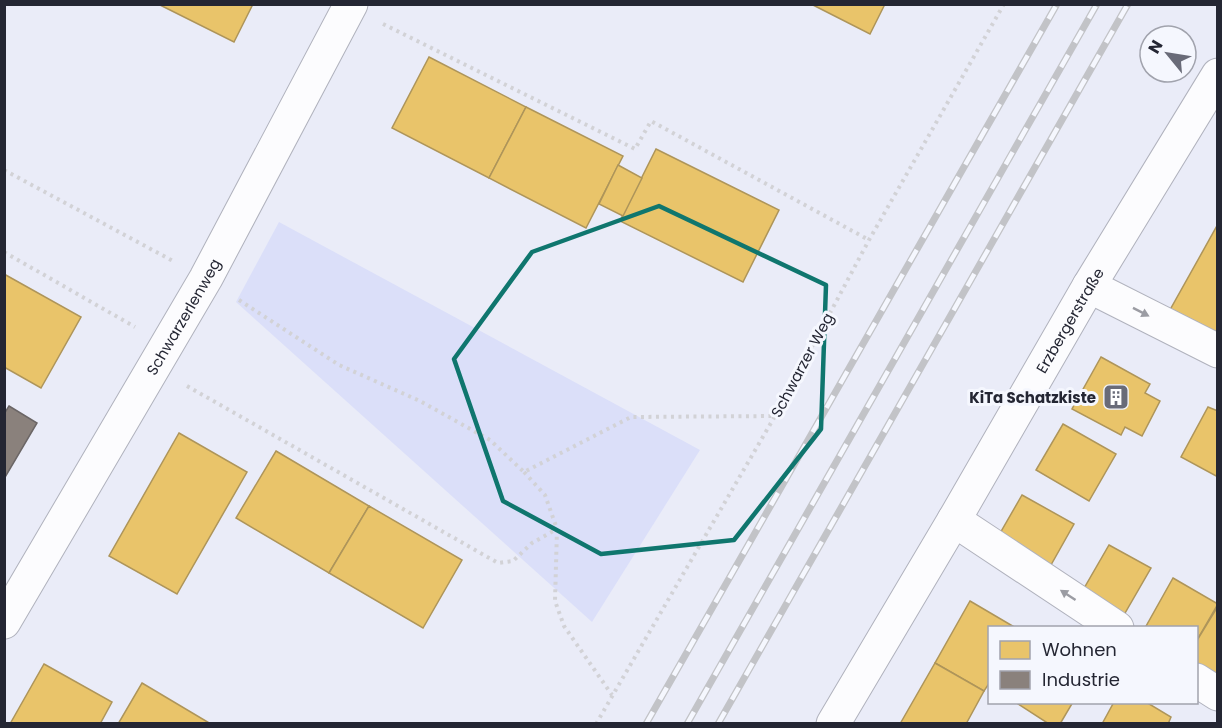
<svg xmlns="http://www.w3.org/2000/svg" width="1222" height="728" font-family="Poppins,sans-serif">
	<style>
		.green { fill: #dbdff9 }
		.homes { fill: #e9c46a; stroke: #ae955a; stroke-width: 1.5 }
		.industry { fill: #8a817c; stroke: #6b6666; stroke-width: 1.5 }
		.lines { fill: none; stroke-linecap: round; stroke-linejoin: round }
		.street-casing { stroke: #b0b2bd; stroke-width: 35 }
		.path { stroke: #d2d2d6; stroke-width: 4; stroke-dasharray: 3 4.5; stroke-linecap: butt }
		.street { stroke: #fcfcfe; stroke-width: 33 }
		.rail-casing { stroke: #c2c3c7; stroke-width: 7 }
		.rail { stroke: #f5f7fe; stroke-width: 4.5; stroke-dasharray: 14; stroke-linecap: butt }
		.oneway { fill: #9b9ca3 }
		.marked { fill: none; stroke: #0f766e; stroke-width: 4.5; stroke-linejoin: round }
		.labels { text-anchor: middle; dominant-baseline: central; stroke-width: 6; stroke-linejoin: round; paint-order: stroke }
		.street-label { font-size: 15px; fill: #242633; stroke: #f5f7fe }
		.poi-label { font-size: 15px; font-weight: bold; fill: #242633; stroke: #f5f7fe; text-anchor: end }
	</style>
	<rect width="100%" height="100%" fill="#eaecf8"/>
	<path class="green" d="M279,222L700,450L592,622L236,302Z"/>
	<g class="homes">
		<path d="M158,4H253L234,42Z"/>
		<path d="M811,4H885L870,34Z"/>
		<path d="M429,57L526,107L489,178L392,128Z"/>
		<path d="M526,107L623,156L586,228L489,178Z"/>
		<path d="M656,149L779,210L743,282L620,221Z"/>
		<path d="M618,165L642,178L623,216L599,204Z"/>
		<path d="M1218,224V346L1166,317Z"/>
		<path d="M4,274L81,317L41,388L4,367Z"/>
		<path d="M1101,357L1150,384L1145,393L1160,401L1142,436L1125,427L1121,435L1072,409Z"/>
		<path d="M1208,407L1218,411V477L1181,457Z"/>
		<path d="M1063,424L1116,454L1089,501L1036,470Z"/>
		<path d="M179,433L247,472L177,594L109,556Z"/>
		<path d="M276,451L369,506L329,573L236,518Z"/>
		<path d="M1022,495L1074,524L1047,572L995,542Z"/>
		<path d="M369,506L462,560L423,628L329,573Z"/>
		<path d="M1109,545L1151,568L1121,620L1079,597Z"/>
		<path d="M1173,578L1218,604L1196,642V628H1145Z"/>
		<path d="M970,601L1016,628H990V682L984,691L935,663Z"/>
		<path d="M1218,606V677L1196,665V642Z"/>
		<path d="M935,663L984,691L966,724H900Z"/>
		<path d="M44,664L112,702L100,724H10Z"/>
		<path d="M142,683L211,724H118Z"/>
		<path d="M1015,702H1073L1060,724H1049Z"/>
		<path d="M1114,702H1146L1171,717L1168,724H1102Z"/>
	</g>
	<path class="industry" d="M9,406L37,423L4,479V414Z"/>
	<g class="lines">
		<g class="street-casing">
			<g id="street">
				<path d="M1089,286L1218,351"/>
				<path d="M954,520L1117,628"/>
				<path id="s1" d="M4,622L206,278L351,4"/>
				<path d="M1196,680L1218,694"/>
				<path id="s2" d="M833,724L954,520L1089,286L1218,75"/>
			</g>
		</g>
		<g class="path">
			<path d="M383,24L635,149L651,121L869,240"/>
			<path d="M4,170L173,261"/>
			<path d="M4,252L135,327"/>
			<path d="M239,300L339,365L420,401L490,440L524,472L631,417L775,416"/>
			<path d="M187,386L498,563L513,561L532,543L557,529"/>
			<path d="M524,472L545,495L557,529L555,601L564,626L612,695"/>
			<path d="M596,724L775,416L869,240L1004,4"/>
		</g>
		<use href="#street" class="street"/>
		<g class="rail-casing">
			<g id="rail">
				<path d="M646,724L1057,4"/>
				<path d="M687,724L1097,4"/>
				<path d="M718,724L1128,4"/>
			</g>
		</g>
		<use href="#rail" class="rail"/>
	</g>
	<defs><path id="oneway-solid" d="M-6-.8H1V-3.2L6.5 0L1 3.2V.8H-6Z" transform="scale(1.5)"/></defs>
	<g class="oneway">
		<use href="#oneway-solid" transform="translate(1141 312) rotate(27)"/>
		<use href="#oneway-solid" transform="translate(1068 595) rotate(-147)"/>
	</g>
	<path class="marked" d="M659,206L826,285L821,429L734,540L601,554L503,501L454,359L532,252Z"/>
	<defs>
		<g id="building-square" transform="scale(1.35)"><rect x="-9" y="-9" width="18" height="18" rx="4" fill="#696b78" stroke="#f5f7fe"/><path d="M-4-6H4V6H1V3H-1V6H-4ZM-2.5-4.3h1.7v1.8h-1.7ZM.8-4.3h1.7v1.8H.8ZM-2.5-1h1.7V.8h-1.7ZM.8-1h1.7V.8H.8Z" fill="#fff"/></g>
	</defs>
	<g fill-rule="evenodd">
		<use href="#building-square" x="1116" y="397"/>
	</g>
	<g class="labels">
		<g class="street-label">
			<text stroke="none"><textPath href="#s1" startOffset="354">Schwarzerlenweg</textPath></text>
			<text stroke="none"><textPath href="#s2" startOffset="468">Erzbergerstraße</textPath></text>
			<text transform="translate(802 365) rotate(-62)">Schwarzer Weg</text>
		</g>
		<g class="poi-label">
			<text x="1096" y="397">KiTa Schatzkiste</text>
		</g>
	</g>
	<rect width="1222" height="728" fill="none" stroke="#242633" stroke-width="12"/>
	<rect x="988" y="626" width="210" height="78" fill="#f5f7fe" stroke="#a1a3ad" stroke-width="1.5"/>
	<rect x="1000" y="641" width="30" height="18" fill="#e9c46a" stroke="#a1a3ad" stroke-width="1.5"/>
	<text x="1042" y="656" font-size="18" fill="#242633">Wohnen</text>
	<rect x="1000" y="671" width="30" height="18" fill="#8a817c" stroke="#a1a3ad" stroke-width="1.5"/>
	<text x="1042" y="686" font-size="18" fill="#242633">Industrie</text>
	<g transform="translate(1168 54) rotate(300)"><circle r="28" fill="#f5f7fe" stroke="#a1a3ad" stroke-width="1.5"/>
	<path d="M0-4.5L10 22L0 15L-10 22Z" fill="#696b78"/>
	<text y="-9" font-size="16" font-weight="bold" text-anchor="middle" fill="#242633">N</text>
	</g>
</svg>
